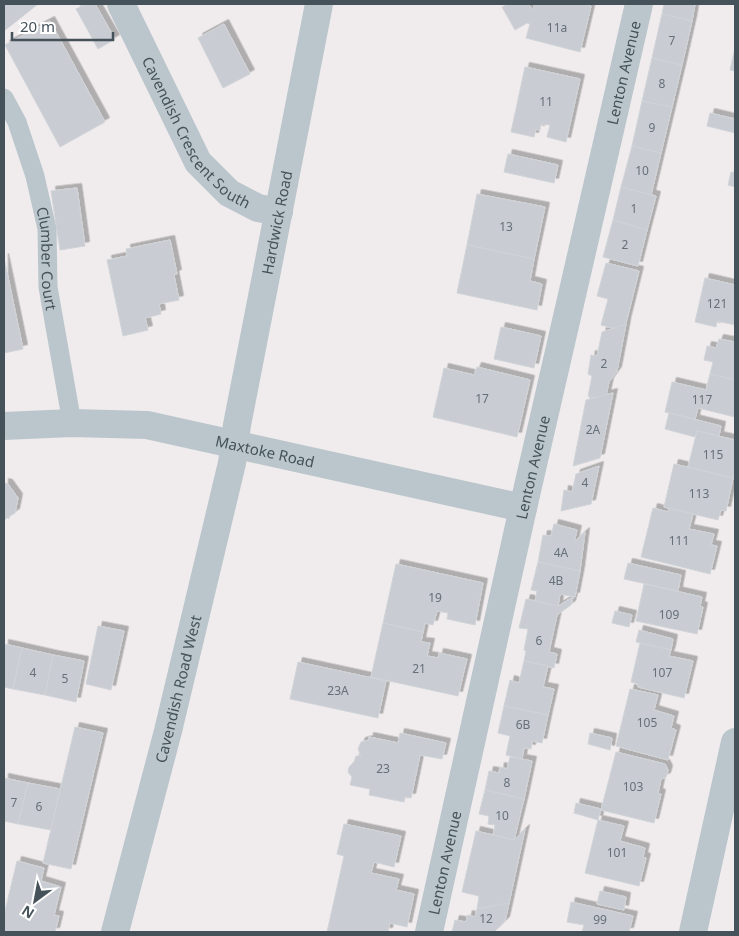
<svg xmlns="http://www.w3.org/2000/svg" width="739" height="936" font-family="'Noto Sans',sans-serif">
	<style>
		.building { fill: #c9ccd2; stroke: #d0d4d8; filter: url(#shadow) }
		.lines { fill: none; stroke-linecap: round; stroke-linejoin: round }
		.service { stroke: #bbc6cc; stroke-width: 19 }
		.minor { stroke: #bbc6cc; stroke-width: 28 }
		.labels { text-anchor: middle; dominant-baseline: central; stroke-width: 4; stroke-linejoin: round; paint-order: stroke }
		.number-label { font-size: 12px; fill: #667078 }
		.street-label { font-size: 15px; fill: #45525a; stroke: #fff }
	</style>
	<defs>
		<filter id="shadow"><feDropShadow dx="4.5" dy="-4.5" stdDeviation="0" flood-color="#0004"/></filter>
	</defs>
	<rect width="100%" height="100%" fill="#f0eced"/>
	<g class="building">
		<path d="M4,4H38L4,31Z"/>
		<path d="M86,4H95L115,39L98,49L76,9Z"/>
		<path d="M508,4H528L533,9L535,4H581L591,6L580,52L526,38L530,24L527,23L515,30L502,7Z"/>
		<path d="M664,4H695L692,21L662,14Z"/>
		<path d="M662,14L692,21L682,65L652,58Z"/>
		<path d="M50,21L105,122L60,147L5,45Z"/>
		<path d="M224,24L250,74L223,88L198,38Z"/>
		<path d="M734,52H735V71L730,70Z"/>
		<path d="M652,58L682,65L672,107L642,101Z"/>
		<path d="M525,67L580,79L566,142L547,137L550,125L541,124L540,130L536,129L534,137L511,132Z"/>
		<path d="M642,101L672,107L661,153L632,146Z"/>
		<path d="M710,113L735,119V133L707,126Z"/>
		<path d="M632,146L661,153L651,195L621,187Z"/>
		<path d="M508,154L558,165L554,183L504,172Z"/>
		<path d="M731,172L735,173V187L728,185Z"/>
		<path d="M621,187L656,196L647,230L613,220Z"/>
		<path d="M77,188L85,246L60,250L51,191Z"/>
		<path d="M477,194L545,207L534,259L467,245Z"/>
		<path d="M613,220L647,230L638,266L603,257Z"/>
		<path d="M170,240L177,274L174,275L179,300L159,304L161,314L145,318L148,330L123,336L107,260L127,256L126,249Z"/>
		<path d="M467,245L534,259L530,281L542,284L537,310L457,293Z"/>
		<path d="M4,258L23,349L4,353Z"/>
		<path d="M606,263L639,271L624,331L601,325L608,299L597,296Z"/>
		<path d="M705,278L735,285V325L717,321L716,327L695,322Z"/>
		<path d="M626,324L617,371L609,382L605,400L588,396L592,376L588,374L591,355L597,356L602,332Z"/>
		<path d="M501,327L541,336L534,368L494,359Z"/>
		<path d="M719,339L735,342V380L710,374L713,362L704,360L707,346L716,348Z"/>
		<path d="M477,367L530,380L517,437L433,417L444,368L474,375Z"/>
		<path d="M710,374L735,380V417L698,408L695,419L665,412L672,382L706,390Z"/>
		<path d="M613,393L600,458L573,466L586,400Z"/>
		<path d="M669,413L721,426L719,436L697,431L695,437L665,429Z"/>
		<path d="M697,431L735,440V471L733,478L688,467Z"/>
		<path d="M674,464L733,478L726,511L721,510L718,520L664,507Z"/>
		<path d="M599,466L591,504L561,511L564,490L572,492L576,474Z"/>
		<path d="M4,483L8,484L18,498L15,513L4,520V523Z"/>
		<path d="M653,508L668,512L669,508L693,514L689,529L714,534L711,545L717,546L710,574L641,557Z"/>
		<path d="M554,524L577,530L574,542L585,532L580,571L538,562L543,535L551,536Z"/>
		<path d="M538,562L580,571L575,597L560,594L558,606L535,601L537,591L531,590Z"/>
		<path d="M628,563L681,575L678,591L624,579Z"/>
		<path d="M396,564L483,583L475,625L447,619L448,613L437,611L433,625L425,623L423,632L383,623Z"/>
		<path d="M644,584L702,597L700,606L703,607L697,634L636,621Z"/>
		<path d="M573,597L571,605L557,615L549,652L557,654L554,668L524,661L526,651L524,650L528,629L519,628L526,599L558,606Z"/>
		<path d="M615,611L632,615L629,627L612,623Z"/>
		<path d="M383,623L423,632L421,642L430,643L427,656L438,658L439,653L467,659L458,696L371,677Z"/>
		<path d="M98,626L124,631L111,690L86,684Z"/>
		<path d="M639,630L673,639L671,650L636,642Z"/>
		<path d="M640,643L671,650L669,656L693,661L684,698L638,687V684L631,682Z"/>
		<path d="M4,644L22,648L13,689L4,687Z"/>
		<path d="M22,648L53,655L45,695L13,689Z"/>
		<path d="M53,655L84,661L76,702L45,695Z"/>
		<path d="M524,661L548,666L543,687L554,689L548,715L504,706L510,680L519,683Z"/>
		<path d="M298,662L386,681L378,718L290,699Z"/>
		<path d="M630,689L658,695L654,710L674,716L671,728L676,730L668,760L616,746Z"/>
		<path d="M504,706L548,715L542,743L532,741L531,749L524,748L522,759L506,755L510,736L498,733Z"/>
		<path d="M75,727L103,733L71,869L43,863Z"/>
		<path d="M400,733L446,743L442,759L420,755L411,798L405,797L404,802L369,795L370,789L350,785L352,777L348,772L349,767L354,762L356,756H361L358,749L361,742L369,740V737L398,743Z"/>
		<path d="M590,733L612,738L610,750L588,744Z"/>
		<path d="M616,752L665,764L668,770L666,777L661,779L658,793L661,794L654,823L601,810Z"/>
		<path d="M510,757L532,761L524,799L485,790L489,771L499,773L500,767L507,769Z"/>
		<path d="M4,778L28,783L18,824L4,821Z"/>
		<path d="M28,783L60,789L51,830L18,824Z"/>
		<path d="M485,790L524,799L514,840L493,835L495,825L488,824L489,816L479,814Z"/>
		<path d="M576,803L601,809L598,820L574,813Z"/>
		<path d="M598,820L624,826L620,841L645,848L643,857L646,858L639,886L585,873Z"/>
		<path d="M344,824L401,836L394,867L374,862L371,873L399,879L396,890L414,894L407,927L390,923L388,932H327L344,856L337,854Z"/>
		<path d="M525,829L509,903L477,909L479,896L462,892L476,831L514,840Z"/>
		<path d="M17,861L44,868L41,881L61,887L54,915L59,916L55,932H4V915Z"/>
		<path d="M600,891L626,897L624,910L597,904Z"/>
		<path d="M571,902L633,916L629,932H582L584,925L567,922Z"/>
		<path d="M509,903L505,921L494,932H452L455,920L466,922L468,915L475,917L477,909Z"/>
	</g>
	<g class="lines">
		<path class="service" id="s1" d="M4,98L17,122L35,176L47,229L48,287L72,423"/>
		<g class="minor">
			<path id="s2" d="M121,4L198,162L229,193L258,208L279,212"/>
			<path id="s3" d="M4,426L72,423L147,425L523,508"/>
			<path id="s4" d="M115,932L168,731L232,463L237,425L319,4"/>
			<path id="s5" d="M429,932L523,508L639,4"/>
			<path d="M693,932L735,742"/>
		</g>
	</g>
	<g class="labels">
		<g class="number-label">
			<text x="557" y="27">11a</text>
			<text x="672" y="40">7</text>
			<text x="662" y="83">8</text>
			<text x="546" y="101">11</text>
			<text x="652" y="127">9</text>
			<text x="642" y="170">10</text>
			<text x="634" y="208">1</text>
			<text x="506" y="226">13</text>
			<text x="625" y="244">2</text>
			<text x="717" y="303">121</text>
			<text x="604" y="363">2</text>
			<text x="482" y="398">17</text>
			<text x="702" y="399">117</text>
			<text x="593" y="429">2A</text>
			<text x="713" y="454">115</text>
			<text x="585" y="482">4</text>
			<text x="699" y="493">113</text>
			<text x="679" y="540">111</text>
			<text x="561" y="552">4A</text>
			<text x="556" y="580">4B</text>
			<text x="435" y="597">19</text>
			<text x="669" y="614">109</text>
			<text x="539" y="640">6</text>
			<text x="419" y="668">21</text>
			<text x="33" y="672">4</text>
			<text x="662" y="672">107</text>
			<text x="65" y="678">5</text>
			<text x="338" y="690">23A</text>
			<text x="647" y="722">105</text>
			<text x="523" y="724">6B</text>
			<text x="383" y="768">23</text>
			<text x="507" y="782">8</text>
			<text x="633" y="786">103</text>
			<text x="14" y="802">7</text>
			<text x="39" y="806">6</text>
			<text x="502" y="815">10</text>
			<text x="617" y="852">101</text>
			<text x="486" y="918">12</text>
			<text x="600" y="919">99</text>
		</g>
		<g class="street-label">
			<text stroke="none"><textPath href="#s5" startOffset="881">Lenton Avenue</textPath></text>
			<text stroke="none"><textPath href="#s2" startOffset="151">Cavendish Crescent South</textPath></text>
			<text stroke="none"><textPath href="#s4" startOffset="728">Hardwick Road</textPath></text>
			<text stroke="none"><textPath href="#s1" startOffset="168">Clumber Court</textPath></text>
			<text stroke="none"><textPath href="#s3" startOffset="264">Maxtoke Road</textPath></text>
			<text stroke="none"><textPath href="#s5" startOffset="476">Lenton Avenue</textPath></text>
			<text stroke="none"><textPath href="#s4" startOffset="251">Cavendish Road West</textPath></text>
			<text stroke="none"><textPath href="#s5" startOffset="71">Lenton Avenue</textPath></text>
		</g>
	</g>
	<rect width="739" height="936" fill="none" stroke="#45525a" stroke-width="10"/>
	<g transform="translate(35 901) rotate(212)" stroke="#ffffff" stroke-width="4" paint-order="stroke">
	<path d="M0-4L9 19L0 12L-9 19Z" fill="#45525a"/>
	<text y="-8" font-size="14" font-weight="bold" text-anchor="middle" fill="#45525a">N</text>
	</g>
	<path d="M12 32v8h101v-8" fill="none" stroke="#45525a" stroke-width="2.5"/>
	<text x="20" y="32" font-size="15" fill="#45525a" stroke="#ffffff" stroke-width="4" paint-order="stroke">20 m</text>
</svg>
